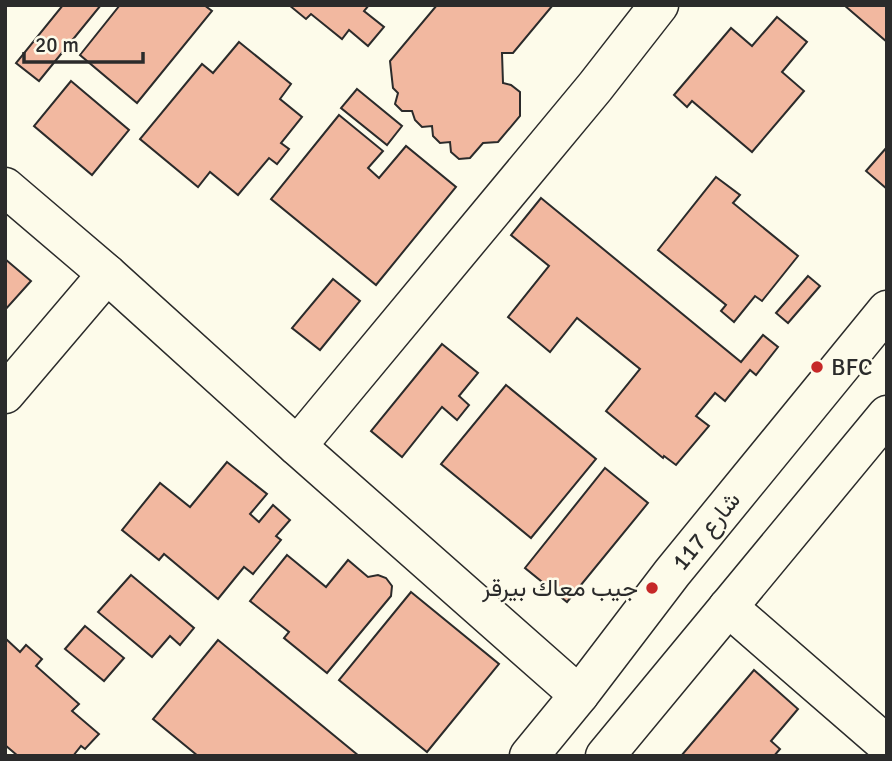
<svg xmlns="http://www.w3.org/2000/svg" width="892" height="761" font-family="Signika,Vazirmatn,sans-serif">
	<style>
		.building { fill: #f2b8a0; stroke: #2b2b2b; stroke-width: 2 }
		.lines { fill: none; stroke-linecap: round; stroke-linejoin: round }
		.minor-casing { stroke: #2b2b2b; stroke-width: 41 }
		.minor { stroke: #fdfbea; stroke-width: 38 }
		.poi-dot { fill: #c62828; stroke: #fdfbea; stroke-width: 2.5 }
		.labels { text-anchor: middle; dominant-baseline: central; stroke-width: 5; stroke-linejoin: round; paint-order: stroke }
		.poi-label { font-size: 24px; fill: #2b2b2b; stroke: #fdfbea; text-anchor: start }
		.street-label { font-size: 24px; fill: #2b2b2b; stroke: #fdfbea }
	</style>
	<rect width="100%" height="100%" fill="#fdfbea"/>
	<g class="building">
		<path d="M63,5H101L39,81L16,63Z"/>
		<path d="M120,5H204L212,11L137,103L80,55Z"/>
		<path d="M289,5H369L364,11L384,27L368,46L349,30L342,39L311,14L306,19Z"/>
		<path d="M437,5H553L513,53H502L503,83L511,85L520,92V116L498,142L483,143L470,158L459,159L451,152L450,142L440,143L433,136L432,126L422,127L415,120L412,111H402L395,104L398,93L393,88L390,61Z"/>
		<path d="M844,5H887V42Z"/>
		<path d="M777,17L807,42L782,72L804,91L752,152L692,101L687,107L674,95L731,28L752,46Z"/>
		<path d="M239,42L291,84L280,99L302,117L281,143L289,149L277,164L269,158L238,195L210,172L198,187L140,139L202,64L213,73Z"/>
		<path d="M71,81L129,130L92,175L34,126Z"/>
		<path d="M357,89L402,126L387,145L341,108Z"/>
		<path d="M339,115L383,151L368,168L379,178L406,146L456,187L376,285L271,199Z"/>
		<path d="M887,147V189L866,171Z"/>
		<path d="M716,177L740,195L733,203L798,256L762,301L755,296L734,322L721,311L726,305L658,250Z"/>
		<path d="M541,198L741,362L763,335L778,347L756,375L750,370L725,401L715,393L696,416L709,426L676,465L664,456L663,458L606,411L640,369L577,318L550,352L508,317L549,266L511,235Z"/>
		<path d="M5,259L31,281L5,310Z"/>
		<path d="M808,276L820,286L788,323L776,313Z"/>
		<path d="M333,279L360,301L320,350L292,328Z"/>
		<path d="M442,344L478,373L459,396L469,405L457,420L442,407L402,457L371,431Z"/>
		<path d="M506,385L596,459L531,538L441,464Z"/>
		<path d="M227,462L267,494L250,514L259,522L273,505L290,520L276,536L281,540L253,574L244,567L218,599L164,554L159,560L122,530L160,483L190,507Z"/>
		<path d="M605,468L648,503L567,602L525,568Z"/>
		<path d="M287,555L326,587L348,560L368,577L378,575L386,578L392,586L391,596L327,673L284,638L289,632L250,601Z"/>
		<path d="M131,575L194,628L180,645L170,636L152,657L98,612Z"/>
		<path d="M411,592L499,664L427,752L339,680Z"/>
		<path d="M85,626L124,658L104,681L65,649Z"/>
		<path d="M5,638L20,652L26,645L42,659L36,666L79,704L72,711L99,734L85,749L81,746L73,756H18L5,745Z"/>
		<path d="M218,640L359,756H198L153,719Z"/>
		<path d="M754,670L798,709L771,741L780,749L774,756H681Z"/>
	</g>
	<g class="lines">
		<g class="minor-casing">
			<g id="minor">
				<path d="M5,187L107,274L297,446L579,695"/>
				<path d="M5,394L107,274"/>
				<path d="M297,446L595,87L659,5"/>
				<path d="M728,607L887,745"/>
				<path d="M529,756L579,695L672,573L887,310"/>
				<path d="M605,756L887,415"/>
			</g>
		</g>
		<use href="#minor" class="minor"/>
	</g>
	<g class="poi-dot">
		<circle cx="817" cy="367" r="7"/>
		<circle cx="652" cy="588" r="7"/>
	</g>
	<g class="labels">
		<g class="poi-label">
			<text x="831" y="367">BFC</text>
			<text x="638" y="588" text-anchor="end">جيب معاك بيرقر</text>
		</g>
		<g class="street-label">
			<text transform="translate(706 531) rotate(-51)">شارع 117</text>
		</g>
	</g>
	<rect width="892" height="761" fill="none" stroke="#2b2b2b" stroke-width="14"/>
	<path d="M24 52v10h119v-10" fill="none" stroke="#2b2b2b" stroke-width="3.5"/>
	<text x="35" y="52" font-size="21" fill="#2b2b2b" stroke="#fdfbea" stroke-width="5" paint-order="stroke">20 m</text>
</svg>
